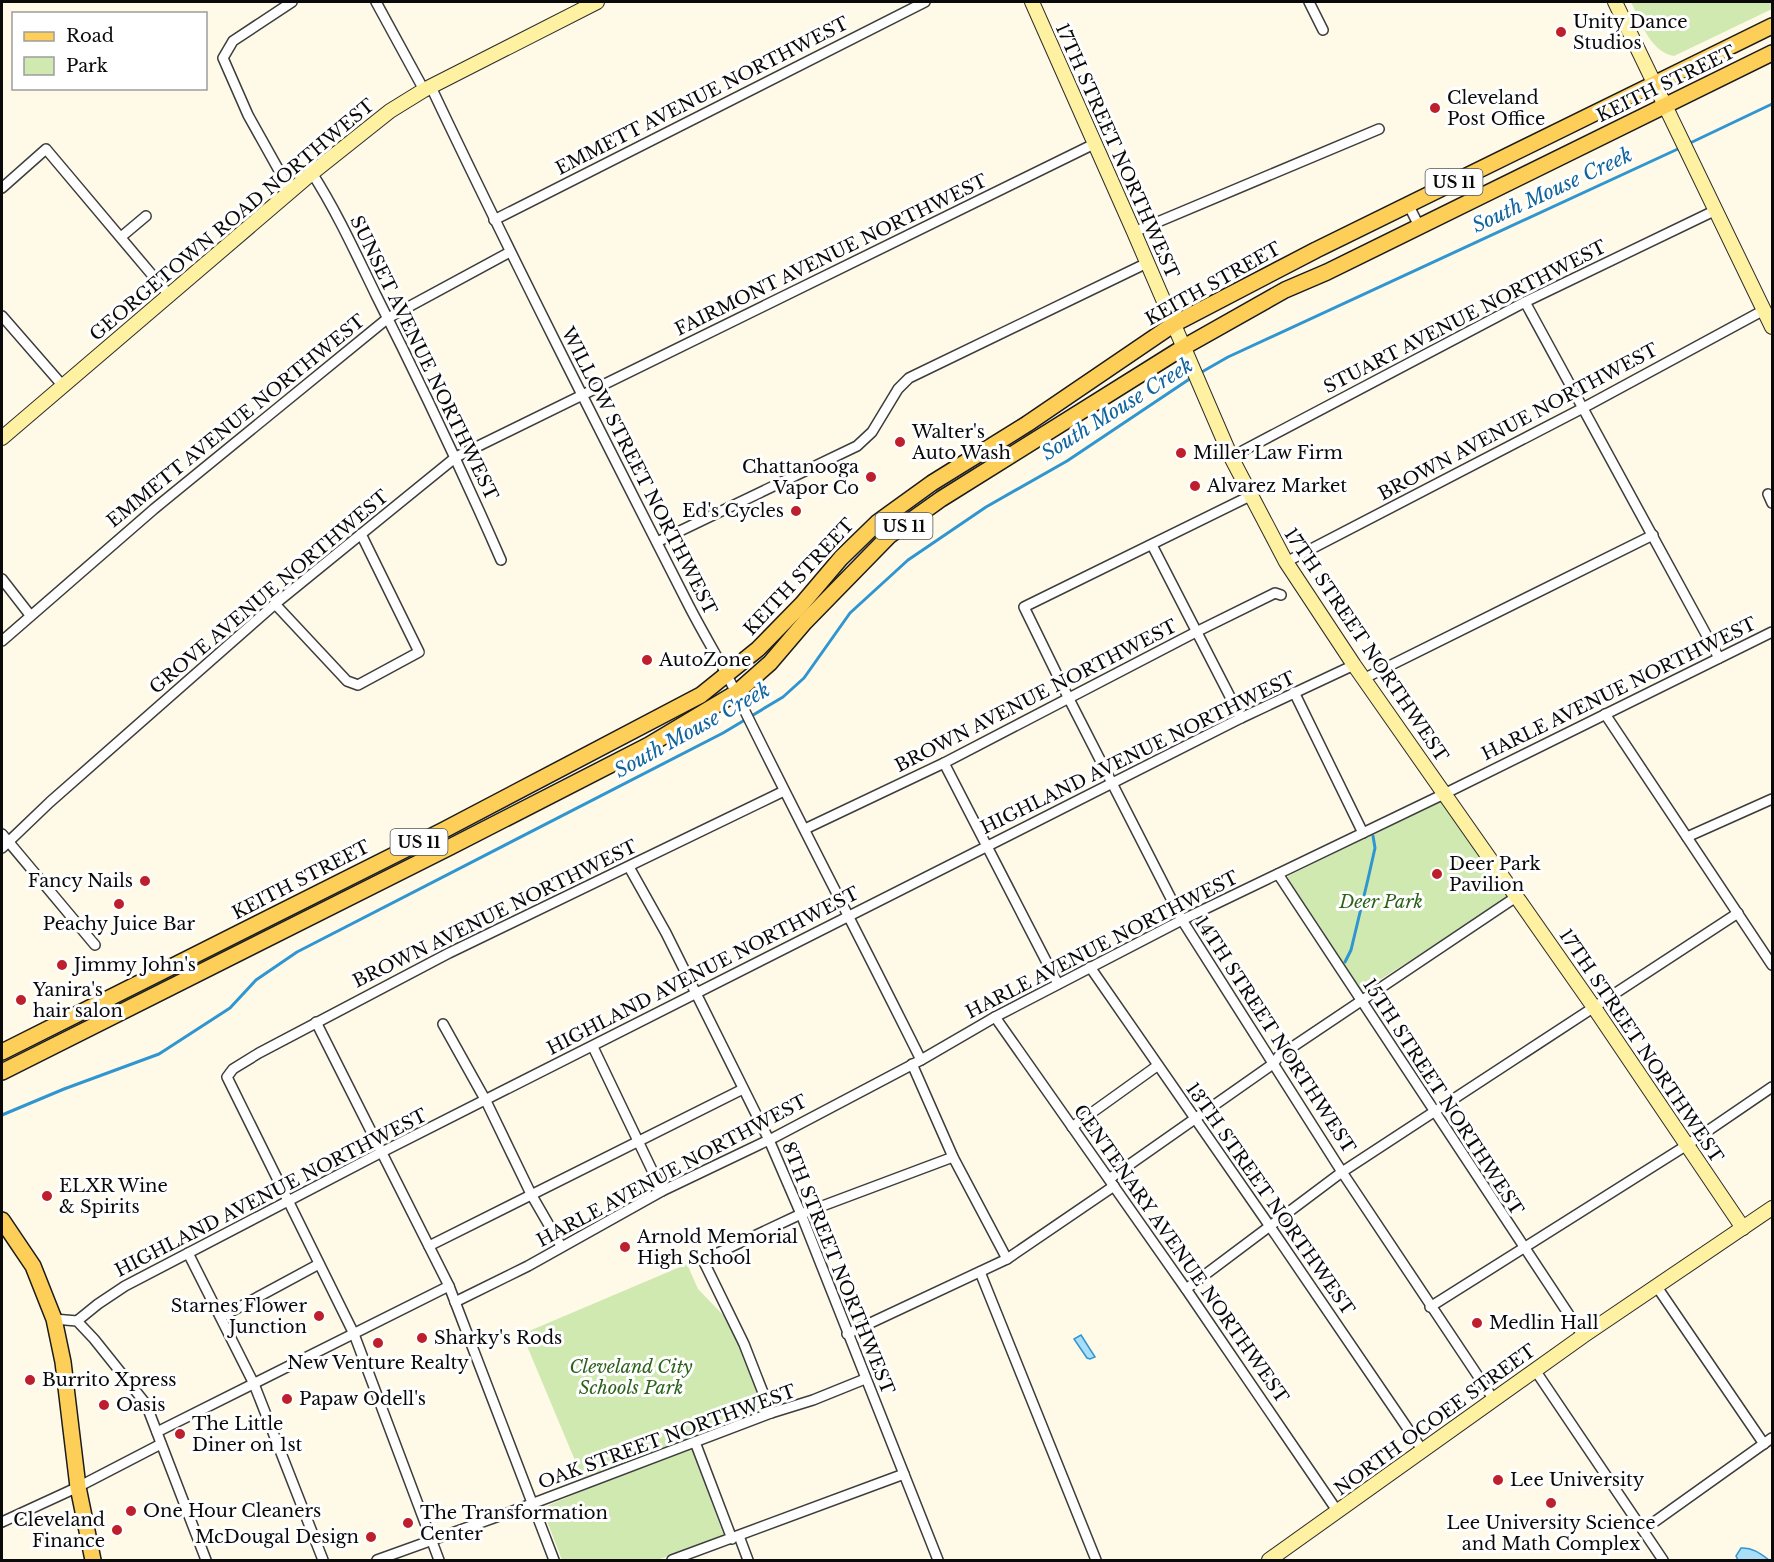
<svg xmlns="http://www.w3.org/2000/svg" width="1774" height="1562" font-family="'Libre Baskerville',serif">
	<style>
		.green { fill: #d0e9b1 }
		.water { fill: #aadef8; stroke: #2f96d1; stroke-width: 1.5 }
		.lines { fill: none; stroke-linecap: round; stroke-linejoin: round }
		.stream { stroke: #2f96d1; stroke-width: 3 }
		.street-casing { stroke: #3d3d3d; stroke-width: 12 }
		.secondary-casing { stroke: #2c2c2c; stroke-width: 16 }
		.primary-casing { stroke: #1b1b1b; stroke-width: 18 }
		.street { stroke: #fff; stroke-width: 9 }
		.secondary { stroke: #fff1a2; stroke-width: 14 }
		.primary { stroke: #fdcf59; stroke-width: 15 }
		.poi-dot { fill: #bd1f2d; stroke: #fff; stroke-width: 2 }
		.labels { text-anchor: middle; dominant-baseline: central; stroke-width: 6; stroke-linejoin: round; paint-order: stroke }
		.shield { fill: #fff; stroke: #545454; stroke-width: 1.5 }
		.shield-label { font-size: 16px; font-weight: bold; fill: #0a0a0a }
		.poi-label { font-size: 18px; fill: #0a0a0a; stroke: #fff; text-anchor: start }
		.street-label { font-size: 18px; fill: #0a0a0a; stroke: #fff }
		.park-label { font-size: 18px; font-style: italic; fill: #2b621a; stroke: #fff }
		.water-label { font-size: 20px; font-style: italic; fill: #11659d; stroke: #fff }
	</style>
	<rect width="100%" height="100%" fill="#fff9e7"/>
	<g class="green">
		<path d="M1631,2H1772V9L1674,56C1650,52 1640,20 1631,2Z"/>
		<path d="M1439,802H1443L1507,896L1500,904L1362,991L1287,880L1288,876Z"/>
		<path d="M687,1264L698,1289L725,1317L732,1329L745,1359L764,1411L688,1439L724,1536L657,1560H562L542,1508L587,1489L522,1334Z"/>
	</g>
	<g class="water">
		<path d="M1081,1335L1095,1357L1090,1359L1087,1358L1074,1339Z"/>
		<path d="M1741,1548C1752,1547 1761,1554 1769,1560H1738L1736,1556Z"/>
	</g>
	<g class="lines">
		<g class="stream">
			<path d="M1688,144L1772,104"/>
			<path d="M1200,373L1228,357L1680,148"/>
			<path d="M1345,962L1351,950L1368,879L1375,848L1373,836"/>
			<path d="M2,1115L64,1089L159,1054L230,1008L256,980L297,952L723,733L783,697L804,678L850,613L908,560L986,507L1067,461L1191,378"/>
		</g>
		<g class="street-casing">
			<g id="street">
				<path d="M376,2L424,90"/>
				<path d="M1309,2L1323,30"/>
				<path d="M431,87C513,260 600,431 687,602C702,632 721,662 736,693C796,816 860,937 921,1060"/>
				<path d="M312,173C337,212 356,254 376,295C420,382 462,471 501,560"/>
				<path d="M2,188L46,149L169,295"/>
				<path d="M291,192L248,115L223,58L233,41L292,2"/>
				<path d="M1408,204L1419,226"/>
				<path d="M494,220L925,2"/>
				<path d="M1134,232L1379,129"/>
				<path d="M121,237L146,216"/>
				<path d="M1525,302L1719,658"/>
				<path d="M2,316L63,386"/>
				<path d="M1231,457L1525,302L1716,210"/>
				<path d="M1768,494L1772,503"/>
				<path d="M1250,496L1024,607L1069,699L1182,920L1342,1172L1494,1400"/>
				<path d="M657,542L857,446L872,432L898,389L909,378L1147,263"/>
				<path d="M1152,545L1241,718"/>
				<path d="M1286,562L1583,408L1764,310"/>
				<path d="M2,579L30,615"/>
				<path d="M275,604L347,681L358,685L419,652L361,534"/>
				<path d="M2,641L154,509L388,318L510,252"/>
				<path d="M1363,679L1653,535"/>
				<path d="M1294,692L1363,833"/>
				<path d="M1605,714L1772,965"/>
				<path d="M944,763L1058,984"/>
				<path d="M805,829L944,763L1196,632L1275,593L1281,595"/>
				<path d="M2,834L95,945"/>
				<path d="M1687,837L1772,799"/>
				<path d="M2,848L50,802L275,604L456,457L1094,144"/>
				<path d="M629,867L666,933L769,1140L801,1214L938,1560"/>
				<path d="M1278,874L1583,1336"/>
				<path d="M1090,967L1269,1225L1423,1451"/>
				<path d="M995,1017L1186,1289L1338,1512"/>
				<path d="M316,1022L449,1286L554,1560"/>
				<path d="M443,1024L486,1101L531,1194L561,1246"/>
				<path d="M593,1047L662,1191"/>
				<path d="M912,1064L953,1157L1007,1259"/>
				<path d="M1072,1127L1157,1066"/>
				<path d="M1109,1179L1273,1064L1279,1056L1516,897"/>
				<path d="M429,1246L743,1089"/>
				<path d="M188,1253L254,1384L323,1560"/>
				<path d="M980,1272L1096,1560"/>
				<path d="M1657,1287L1764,1444"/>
				<path d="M1186,1289L1342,1172L1738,913"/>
				<path d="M455,1302L528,1266L662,1191L775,1137L921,1060L995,1017L1182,920L1444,794L1772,632"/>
				<path d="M1430,1307L1687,1145L1772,1087"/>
				<path d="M221,1317L319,1264"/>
				<path d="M54,1319L77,1321L94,1339L146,1404L206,1560"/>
				<path d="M77,1321L98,1304L125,1286L382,1152L1241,718L1354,665"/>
				<path d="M847,1334L1007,1259L1114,1186"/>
				<path d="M1535,1370L1663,1560"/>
				<path d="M771,1413L744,1344L703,1260L801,1214L953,1157"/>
				<path d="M157,1432L449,1286"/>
				<path d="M695,1442L732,1539"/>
				<path d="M2,1522L78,1487L161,1444"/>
				<path d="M1643,1530L1772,1438"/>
				<path d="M739,1536L748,1560"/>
				<path d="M377,1560L513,1511L771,1413L813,1400L865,1379"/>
				<path d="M439,1560L354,1334L227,1077L233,1069L259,1053L449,953L784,791"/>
				<path d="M672,1560L904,1474"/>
			</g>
		</g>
		<g class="secondary-casing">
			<g id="secondary">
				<path d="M1032,2L1134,232L1231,457L1286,562L1354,665L1593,1006L1743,1228"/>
				<path d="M1615,2L1772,327"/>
				<path d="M2,438L312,173L390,111L424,90L597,2"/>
				<path d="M1269,1560L1583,1336L1772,1208"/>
			</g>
		</g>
		<g class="primary-casing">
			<g id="primary">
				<path d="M2,1052L442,831L701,695L758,649L802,604L841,558L878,522L932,483L1027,424L1174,324L1316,250L1772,26"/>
				<path d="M2,1072L450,847L649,745L736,693L770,663L805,622L889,536L941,499L1184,347L1285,290L1327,272L1772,53"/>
				<path d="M2,1220L33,1266L54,1319L63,1362L78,1487L93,1560"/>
			</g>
		</g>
		<use href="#street" class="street"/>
		<use href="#secondary" class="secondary"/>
		<use href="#primary" class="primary"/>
	</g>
	<g class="poi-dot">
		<circle cx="1561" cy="32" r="6"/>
		<circle cx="1435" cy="108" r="6"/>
		<circle cx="900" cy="442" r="6"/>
		<circle cx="1181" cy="453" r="6"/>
		<circle cx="871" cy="477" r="6"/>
		<circle cx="1195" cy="486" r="6"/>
		<circle cx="796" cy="511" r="6"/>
		<circle cx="647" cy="660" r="6"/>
		<circle cx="1437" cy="874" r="6"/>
		<circle cx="145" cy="881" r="6"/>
		<circle cx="119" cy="904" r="6"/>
		<circle cx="62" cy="965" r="6"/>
		<circle cx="21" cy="1000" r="6"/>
		<circle cx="47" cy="1196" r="6"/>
		<circle cx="625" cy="1247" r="6"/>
		<circle cx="319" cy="1316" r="6"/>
		<circle cx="1477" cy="1323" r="6"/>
		<circle cx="422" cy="1338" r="6"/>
		<circle cx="378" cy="1343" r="6"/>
		<circle cx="30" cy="1380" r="6"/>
		<circle cx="287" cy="1399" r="6"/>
		<circle cx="104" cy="1405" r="6"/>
		<circle cx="180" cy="1434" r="6"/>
		<circle cx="1498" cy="1480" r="6"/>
		<circle cx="1551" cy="1503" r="6"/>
		<circle cx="131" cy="1511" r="6"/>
		<circle cx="408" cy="1523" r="6"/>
		<circle cx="117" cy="1530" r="6"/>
		<circle cx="371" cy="1537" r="6"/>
	</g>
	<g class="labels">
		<g class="shield">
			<rect x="1425.5" y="169" width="57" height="26" rx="4.5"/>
			<rect x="875.5" y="513" width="57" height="26" rx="4.5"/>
			<rect x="390.5" y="829" width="57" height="26" rx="4.5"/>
		</g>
		<g class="shield-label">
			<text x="1454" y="182">US 11</text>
			<text x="904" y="526">US 11</text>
			<text x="419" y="842">US 11</text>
		</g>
		<g class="poi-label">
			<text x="1573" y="22">Unity Dance<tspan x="1573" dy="21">Studios</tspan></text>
			<text x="1447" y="98">Cleveland<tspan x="1447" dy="21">Post Office</tspan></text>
			<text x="912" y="432">Walter's<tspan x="912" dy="21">Auto Wash</tspan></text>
			<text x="1193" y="453">Miller Law Firm</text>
			<text x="859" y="467" text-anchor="end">Chattanooga<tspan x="859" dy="21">Vapor Co</tspan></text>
			<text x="1207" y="486">Alvarez Market</text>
			<text x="784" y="511" text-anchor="end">Ed's Cycles</text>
			<text x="659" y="660">AutoZone</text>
			<text x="1449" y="864">Deer Park<tspan x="1449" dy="21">Pavilion</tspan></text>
			<text x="133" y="881" text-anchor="end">Fancy Nails</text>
			<text x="119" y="924" text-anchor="middle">Peachy Juice Bar</text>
			<text x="74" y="965">Jimmy John's</text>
			<text x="33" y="990">Yanira's<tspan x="33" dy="21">hair salon</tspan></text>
			<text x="59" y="1186">ELXR Wine<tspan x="59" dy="21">&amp; Spirits</tspan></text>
			<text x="637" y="1237">Arnold Memorial<tspan x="637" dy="21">High School</tspan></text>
			<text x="307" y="1306" text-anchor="end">Starnes Flower<tspan x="307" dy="21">Junction</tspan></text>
			<text x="1489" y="1323">Medlin Hall</text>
			<text x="434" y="1338">Sharky's Rods</text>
			<text x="378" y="1363" text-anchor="middle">New Venture Realty</text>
			<text x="42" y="1380">Burrito Xpress</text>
			<text x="299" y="1399">Papaw Odell's</text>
			<text x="116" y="1405">Oasis</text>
			<text x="192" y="1424">The Little<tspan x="192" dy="21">Diner on 1st</tspan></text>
			<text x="1510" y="1480">Lee University</text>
			<text x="143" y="1511">One Hour Cleaners</text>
			<text x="420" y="1513">The Transformation<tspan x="420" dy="21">Center</tspan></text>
			<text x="105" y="1520" text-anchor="end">Cleveland<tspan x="105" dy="21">Finance</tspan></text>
			<text x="1551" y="1523" text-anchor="middle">Lee University Science<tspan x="1551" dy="21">and Math Complex</tspan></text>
			<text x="359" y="1537" text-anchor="end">McDougal Design</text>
		</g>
		<g class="street-label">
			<text transform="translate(1666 84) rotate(-26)">KEITH STREET</text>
			<text transform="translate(702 96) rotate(-27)">EMMETT AVENUE NORTHWEST</text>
			<text transform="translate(1117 151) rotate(66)">17TH STREET NORTHWEST</text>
			<text transform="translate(232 220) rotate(-40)">GEORGETOWN ROAD NORTHWEST</text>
			<text transform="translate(831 255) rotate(-26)">FAIRMONT AVENUE NORTHWEST</text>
			<text transform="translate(1213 284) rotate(-29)">KEITH STREET</text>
			<text transform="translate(1465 317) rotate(-27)">STUART AVENUE NORTHWEST</text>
			<text transform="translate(424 358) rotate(64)">SUNSET AVENUE NORTHWEST</text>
			<text transform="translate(236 421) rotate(-39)">EMMETT AVENUE NORTHWEST</text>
			<text transform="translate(1518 422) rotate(-28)">BROWN AVENUE NORTHWEST</text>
			<text transform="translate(639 471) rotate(63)">WILLOW STREET NORTHWEST</text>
			<text transform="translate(799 577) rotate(-47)">KEITH STREET</text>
			<text transform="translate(269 592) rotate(-40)">GROVE AVENUE NORTHWEST</text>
			<text transform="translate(1366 645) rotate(56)">17TH STREET NORTHWEST</text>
			<text transform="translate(1619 689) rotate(-26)">HARLE AVENUE NORTHWEST</text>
			<text transform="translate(1036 696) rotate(-27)">BROWN AVENUE NORTHWEST</text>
			<text transform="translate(1138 753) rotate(-26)">HIGHLAND AVENUE NORTHWEST</text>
			<text transform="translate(301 880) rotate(-27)">KEITH STREET</text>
			<text transform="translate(495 914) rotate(-26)">BROWN AVENUE NORTHWEST</text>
			<text transform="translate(1102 945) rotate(-27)">HARLE AVENUE NORTHWEST</text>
			<text transform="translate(703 971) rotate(-27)">HIGHLAND AVENUE NORTHWEST</text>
			<text transform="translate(1275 1035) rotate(57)">14TH STREET NORTHWEST</text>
			<text transform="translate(1641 1046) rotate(56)">17TH STREET NORTHWEST</text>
			<text transform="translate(1443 1097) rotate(57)">15TH STREET NORTHWEST</text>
			<text transform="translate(672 1171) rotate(-28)">HARLE AVENUE NORTHWEST</text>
			<text transform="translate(271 1193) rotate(-27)">HIGHLAND AVENUE NORTHWEST</text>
			<text transform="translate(1270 1199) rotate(55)">13TH STREET NORTHWEST</text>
			<text transform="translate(1181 1254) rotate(55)">CENTENARY AVENUE NORTHWEST</text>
			<text transform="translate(838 1268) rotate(68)">8TH STREET NORTHWEST</text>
			<text transform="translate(1435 1420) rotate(-36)">NORTH OCOEE STREET</text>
			<text transform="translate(667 1437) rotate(-20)">OAK STREET NORTHWEST</text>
		</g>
		<g class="park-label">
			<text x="1381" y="902">Deer Park</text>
			<text x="631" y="1367">Cleveland City<tspan x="631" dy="21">Schools Park</tspan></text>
		</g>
		<g class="water-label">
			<text transform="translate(1552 190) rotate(-25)">South Mouse Creek</text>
			<text transform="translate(1117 409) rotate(-32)">South Mouse Creek</text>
			<text transform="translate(692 730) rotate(-29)">South Mouse Creek</text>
		</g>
	</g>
	<rect width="1774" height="1562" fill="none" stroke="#0a0a0a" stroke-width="6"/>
	<rect x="12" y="12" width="195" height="78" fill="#ffffff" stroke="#9d9d9d" stroke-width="1.5"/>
	<rect x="24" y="32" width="30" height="9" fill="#fdcf59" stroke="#9d9d9d" stroke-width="1.5"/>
	<text x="66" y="42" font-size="18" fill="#0a0a0a">Road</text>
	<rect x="24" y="57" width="30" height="18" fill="#d0e9b1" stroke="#9d9d9d" stroke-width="1.5"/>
	<text x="66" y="72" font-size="18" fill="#0a0a0a">Park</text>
</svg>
